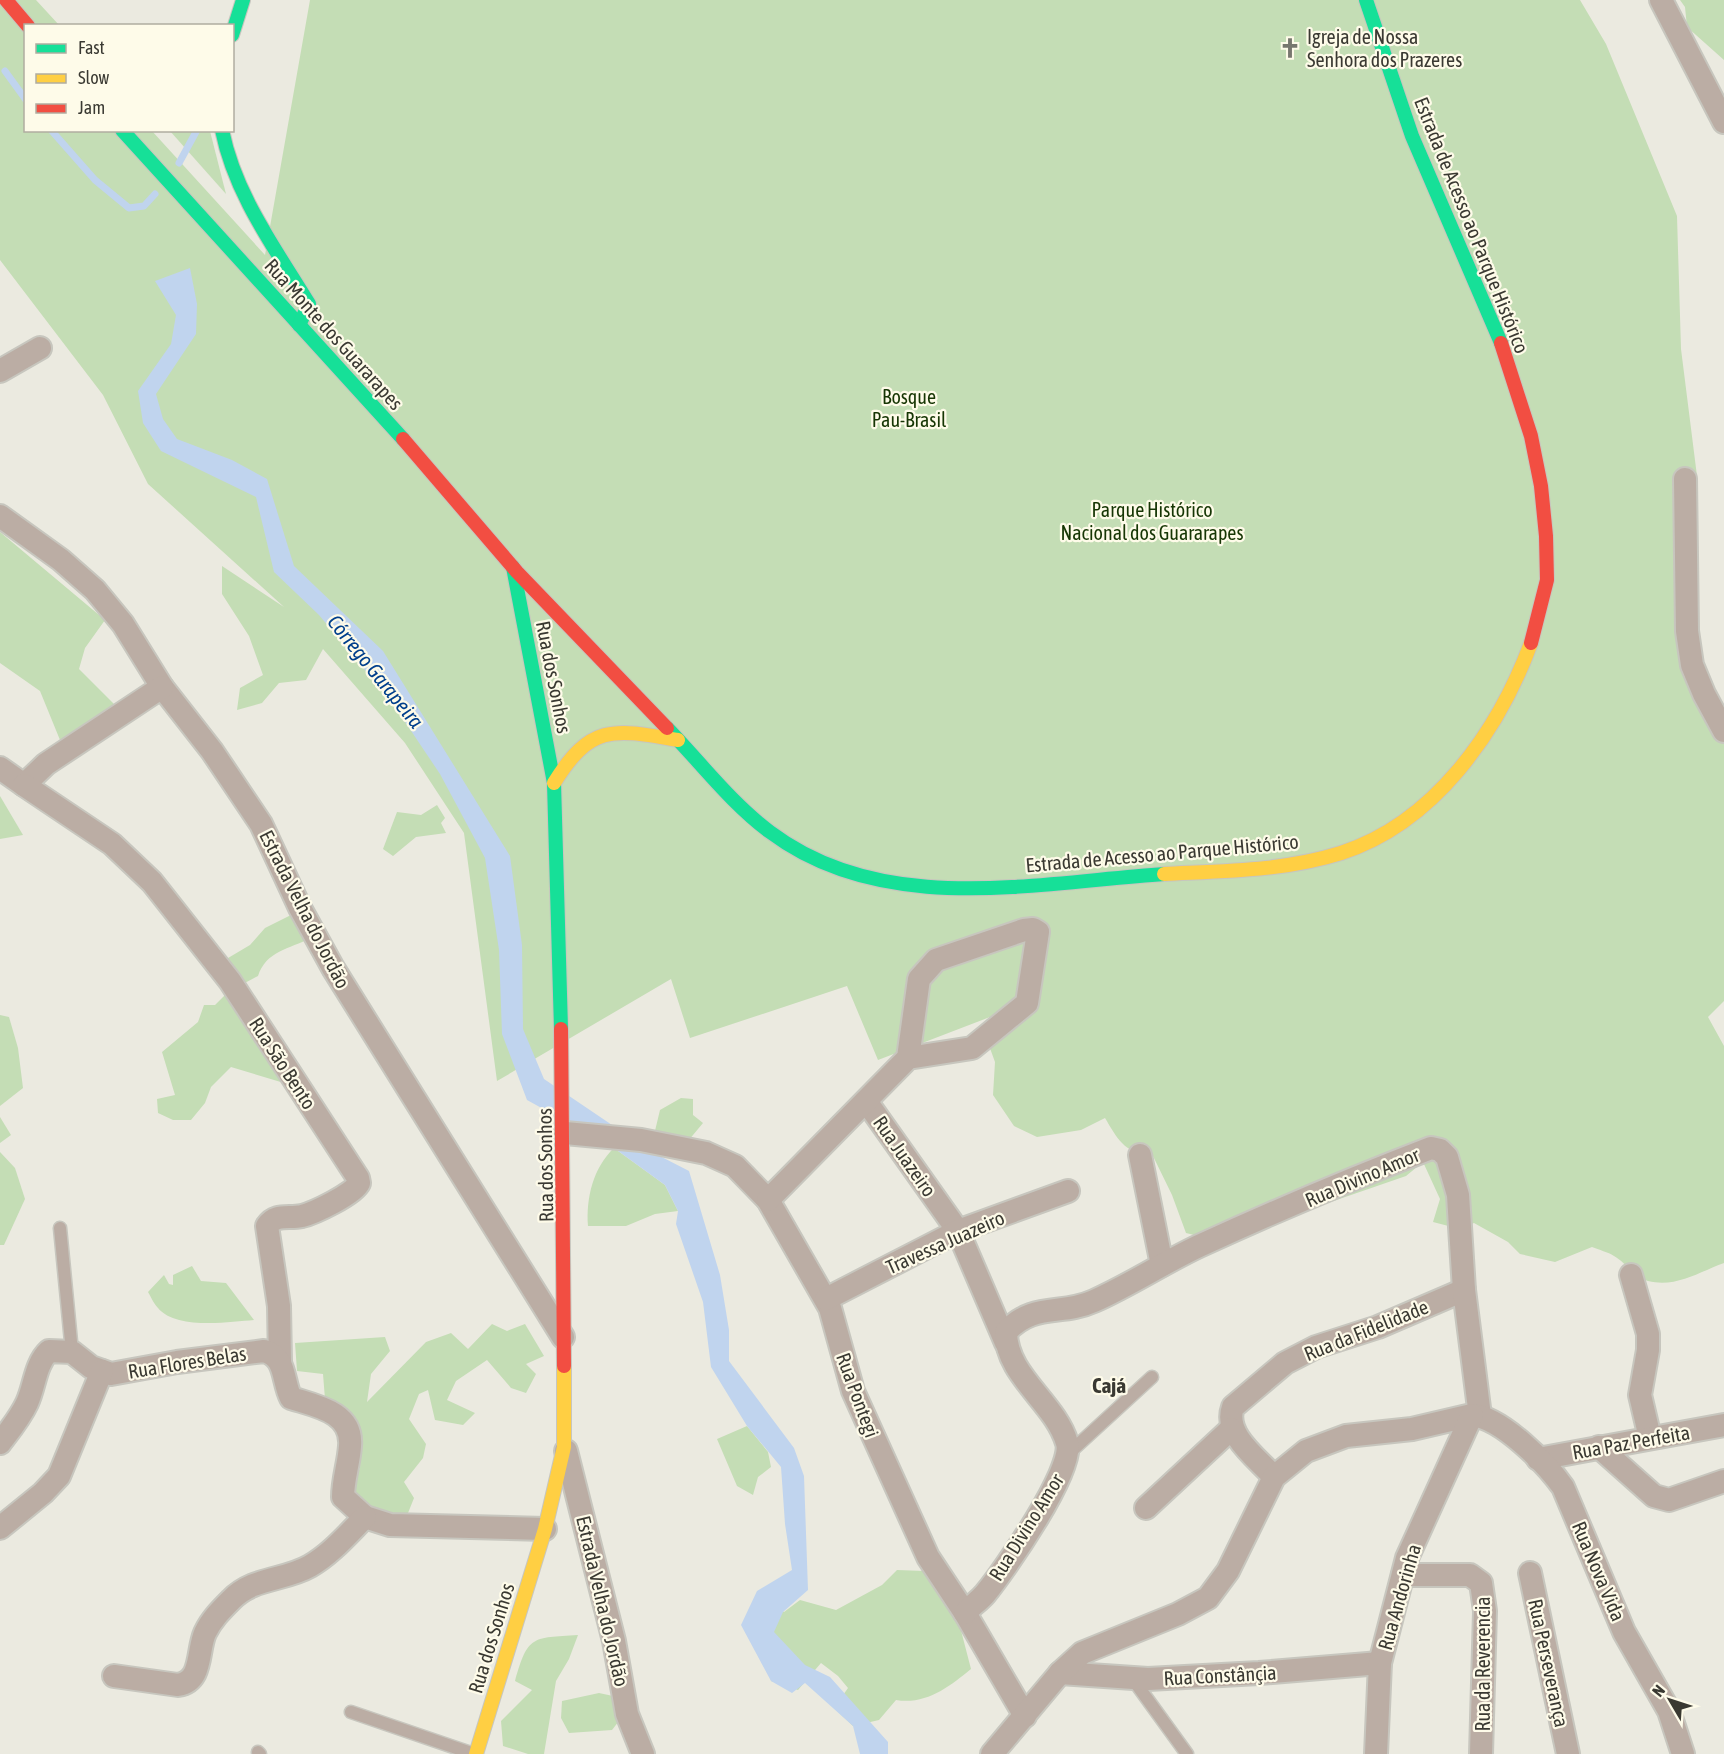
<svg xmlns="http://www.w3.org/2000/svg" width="1724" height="1754" font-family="'Asap Condensed',sans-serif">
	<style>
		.green { fill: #c4ddb5 }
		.water { fill: #c0d4ee }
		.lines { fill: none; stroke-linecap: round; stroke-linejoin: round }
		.stream { stroke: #c0d4ee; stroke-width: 7 }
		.lane-casing { stroke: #c7c6be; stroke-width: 15 }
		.street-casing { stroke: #c7c6be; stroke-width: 26 }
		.fast-casing { stroke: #c7c6be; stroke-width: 16 }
		.slow-casing { stroke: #c7c6be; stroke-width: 16 }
		.jam-casing { stroke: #c7c6be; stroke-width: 16 }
		.lane { stroke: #bbada4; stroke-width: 12 }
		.street { stroke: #bbada4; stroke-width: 22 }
		.fast { stroke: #16e098; stroke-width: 14 }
		.slow { stroke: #ffcf43; stroke-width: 14 }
		.jam { stroke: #f24e42; stroke-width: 14 }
		.labels { text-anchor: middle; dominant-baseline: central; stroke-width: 4.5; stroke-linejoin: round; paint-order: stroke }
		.poi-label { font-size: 20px; fill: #3a3932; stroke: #fefbe9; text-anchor: start }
		.street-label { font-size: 20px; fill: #3a3932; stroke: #fefbe9 }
		.park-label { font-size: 20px; fill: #163604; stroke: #fefbe9 }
		.water-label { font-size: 21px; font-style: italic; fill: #003f8c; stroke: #fefbe9 }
		.neighbourhood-label { font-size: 21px; font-weight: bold; fill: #3a3932; stroke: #fefbe9 }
	</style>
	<rect width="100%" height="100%" fill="#ebeae0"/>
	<g class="green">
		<path d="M0,0H36L59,25L26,26V130L152,131L265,255L310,0H1580L1606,44L1677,216L1681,349L1698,484L1676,513L1691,655L1724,717V1001L1708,1017L1724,1046V1263C1699,1272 1676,1288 1648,1281C1636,1278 1625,1262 1614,1256C1608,1252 1599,1250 1592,1247L1555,1262L1520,1254L1508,1242L1474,1223L1460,1229L1433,1222L1440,1199L1423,1162L1406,1176L1218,1241L1186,1233L1172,1195L1152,1154C1125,1155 1117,1138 1105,1118L1081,1130L1037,1137L1014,1126L993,1095L995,1062L983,1029L990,1017L878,1060L847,986L690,1038L671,979L497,1081L464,833L405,743L323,649L306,680L279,683L262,703L237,710L240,688L263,675L249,636L222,594V566L284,607L148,484L103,395L0,260Z"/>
		<path d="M1680,0H1724V60L1687,27L1685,7Z"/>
		<path d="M170,131H210L226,194Z"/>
		<path d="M0,532L105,620L85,648L79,669L116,706L60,740L40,691L0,663Z"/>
		<path d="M0,796L23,835L0,839Z"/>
		<path d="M437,805L445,818L441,823L446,833L416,837L393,856L383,849L397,812L421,815Z"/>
		<path d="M297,912L311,938C289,949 266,951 258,976L241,985L223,961L250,945L265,928Z"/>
		<path d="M225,995L234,998L284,1083L231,1067L211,1087L205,1103L191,1120H173L158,1113L157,1099L175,1095L162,1052L198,1022L204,1005H215Z"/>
		<path d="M0,1015L9,1017L18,1048L23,1088L0,1106Z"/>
		<path d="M681,1098L693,1099V1115L703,1123L688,1141L654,1135L660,1110Z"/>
		<path d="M0,1117L11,1135L0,1143Z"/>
		<path d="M614,1148L665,1185L678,1211L655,1214L626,1226H588C586,1198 593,1168 614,1148Z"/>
		<path d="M0,1152L15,1168L25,1199L4,1245H0Z"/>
		<path d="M192,1266L201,1281L226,1283L254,1320C229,1322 176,1330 158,1308C154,1304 151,1297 148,1292L164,1275L169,1284L173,1285V1275Z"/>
		<path d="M492,1324L507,1331L525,1324L544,1356L526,1364L536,1374L526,1393L511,1388L487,1360L456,1381L447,1400L475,1413L463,1425L435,1420L428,1390L419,1394L409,1419L426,1444L423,1458L404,1482L414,1498L408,1513L383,1517L357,1512L351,1490L360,1468L361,1441L347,1415L325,1399L323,1374L297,1371L295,1343L385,1337L390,1351L371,1374L367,1402L426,1342L451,1333L468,1349Z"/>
		<path d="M747,1426L768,1452L771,1467L758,1477L753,1495L737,1486L717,1439Z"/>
		<path d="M897,1570L925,1571L957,1615L971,1669C949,1687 926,1705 896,1700L879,1720L853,1726L834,1708L848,1688L838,1676L821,1663L798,1690L771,1681L757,1591L784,1612L800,1600L836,1610L882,1585Z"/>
		<path d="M578,1635L569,1659L556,1681L544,1754H528L503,1746L501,1721L532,1690L515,1681C528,1635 532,1638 578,1635Z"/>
		<path d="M599,1693L613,1696L622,1717L612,1730L569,1733L561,1718L562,1701Z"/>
	</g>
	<path class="water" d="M190,268L197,304L196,334L156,394L163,419L177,439L232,460L267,479L294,566L383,651L510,856L522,945L523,1029L544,1079L652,1152L689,1171L720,1275L729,1330V1361L794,1448L804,1476L808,1590L783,1612L774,1632L805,1665L830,1677L888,1742V1754H860L853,1726L805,1683L792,1693L771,1681L741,1625L757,1591L792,1570L785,1524L781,1467L747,1426L711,1367L703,1302L676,1224L678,1211L665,1185L614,1148L527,1100L502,1034L499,950L485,858L440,774L391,701L319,615L274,572L256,497L161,451L143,423L138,391L171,344L176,315L155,281Z"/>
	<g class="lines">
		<g class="stream">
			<path d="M5,71L26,100"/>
			<path d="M51,130L95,180L129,208L144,206L155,194"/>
			<path d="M179,163L197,130"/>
		</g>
		<g class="lane-casing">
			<g id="lane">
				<path d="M60,1228L72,1352"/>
				<path d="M1068,1454L1152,1377"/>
				<path d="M1132,1678L1187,1754"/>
				<path d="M351,1712L474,1754"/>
				<path d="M258,1752L260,1754"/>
			</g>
		</g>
		<g class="street-casing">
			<g id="street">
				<path d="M1661,0L1724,122"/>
				<path d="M0,371L40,348"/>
				<path d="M1685,479L1687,631L1692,665L1704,694L1724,731"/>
				<path d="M0,516L61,560L95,590L123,624L162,687L212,751L261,824L300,908L333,968L563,1337"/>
				<path d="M0,768L24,785L46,764L162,687"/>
				<path d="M24,785L112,844L152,882L230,981L358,1178L359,1183C354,1194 314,1213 302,1216C288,1219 276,1213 267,1226L279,1306L280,1362"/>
				<path d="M866,1101L958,1231L1006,1343"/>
				<path d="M565,1133L641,1140L706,1153L735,1166L768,1200L830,1308L853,1391L928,1557L965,1613L1025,1716"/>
				<path d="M1140,1155L1162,1265"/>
				<path d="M768,1200L908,1058L972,1048L1027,1003L1038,932L1033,929L1024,930L936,960L919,979L908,1058"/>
				<path d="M1631,1275L1648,1334V1350L1640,1395L1650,1438"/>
				<path d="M826,1299L958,1231L1068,1191"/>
				<path d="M0,1443C10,1430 20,1418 27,1403C35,1386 35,1364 49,1351L72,1352L91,1367L111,1374L177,1362L264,1351C287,1357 282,1381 291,1398C316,1406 353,1412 350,1446C349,1463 343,1479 343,1497L365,1517L390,1525L545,1529"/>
				<path d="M1599,1447L1654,1496L1669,1500L1724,1481"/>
				<path d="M566,1451L614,1641L627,1714L643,1754"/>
				<path d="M1538,1459L1724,1425"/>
				<path d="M1274,1477C1257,1458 1223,1434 1233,1407L1285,1363L1316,1347L1378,1327L1464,1290"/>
				<path d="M1146,1508L1231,1429"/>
				<path d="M0,1528L43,1493L59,1476L102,1371"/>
				<path d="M1530,1573L1568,1754"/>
				<path d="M1403,1575H1470L1481,1583L1485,1611L1481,1754"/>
				<path d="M965,1613C971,1606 979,1601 985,1594C1004,1571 1075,1469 1067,1443C1055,1402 1006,1376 1006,1332C1033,1302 1061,1316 1094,1301C1130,1285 1163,1263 1199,1246C1275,1211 1353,1178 1431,1148L1440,1150L1447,1157L1458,1195L1464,1290L1480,1416"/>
				<path d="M1060,1673L1148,1679L1259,1673L1380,1663"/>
				<path d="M114,1676L178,1685C203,1681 197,1651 205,1633C211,1620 221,1610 231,1600C253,1577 284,1581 310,1566C331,1554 348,1534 365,1517"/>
				<path d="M992,1754L1060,1673L1082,1653L1178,1614L1208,1598L1228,1571L1274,1477L1306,1451L1346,1436L1412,1429L1472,1415C1502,1418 1546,1463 1563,1487L1624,1632L1669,1711L1683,1754"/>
				<path d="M1376,1754L1380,1663L1407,1558L1472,1415"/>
			</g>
		</g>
		<g class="fast-casing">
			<g id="fast">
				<path d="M1366,0L1412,136L1501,343"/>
				<path d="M232,35L243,0"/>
				<path d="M122,130L403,439"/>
				<path d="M222,130C235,195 275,248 309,304L299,325"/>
				<path d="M513,567L554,783L561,1029"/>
				<path d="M667,728C701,763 731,803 770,832C883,917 1034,883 1164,874"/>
			</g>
		</g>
		<g class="slow-casing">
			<g id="slow">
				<path d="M554,783C591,723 614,729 678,740"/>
				<path d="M1164,874C1223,871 1284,871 1341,853C1434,823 1498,732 1531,643"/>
				<path d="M476,1754L545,1529L564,1447V1366"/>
			</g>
		</g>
		<g class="jam-casing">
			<g id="jam">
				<path d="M6,0L28,26"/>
				<path d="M1501,343L1531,436L1541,486L1546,536L1547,580L1531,643"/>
				<path d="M403,439L517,572L667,728"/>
				<path d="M561,1029L564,1366"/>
			</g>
		</g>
		<use href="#lane" class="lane"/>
		<use href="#street" class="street"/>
		<use href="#fast" class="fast"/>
		<use href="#slow" class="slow"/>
		<use href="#jam" class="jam"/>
	</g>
	<defs>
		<g id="church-bare" transform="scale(1.62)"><path d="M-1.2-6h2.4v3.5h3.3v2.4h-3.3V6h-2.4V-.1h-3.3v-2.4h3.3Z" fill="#78776f" stroke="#fefbe9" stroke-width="2.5" paint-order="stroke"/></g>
	</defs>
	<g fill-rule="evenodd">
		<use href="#church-bare" x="1290" y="48"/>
	</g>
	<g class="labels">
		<g class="poi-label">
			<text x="1307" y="36">Igreja de Nossa<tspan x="1307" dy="23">Senhora dos Prazeres</tspan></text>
		</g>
		<g class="street-label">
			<text transform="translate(1472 225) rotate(68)">Estrada de Acesso ao Parque Histórico</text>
			<text transform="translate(334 334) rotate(48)">Rua Monte dos Guararapes</text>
			<text transform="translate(554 677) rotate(79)">Rua dos Sonhos</text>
			<text transform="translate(1162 853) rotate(-5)">Estrada de Acesso ao Parque Histórico</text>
			<text transform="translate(305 909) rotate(63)">Estrada Velha do Jordão</text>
			<text transform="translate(283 1063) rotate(57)">Rua São Bento</text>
			<text transform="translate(905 1156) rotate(55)">Rua Juazeiro</text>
			<text transform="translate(545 1165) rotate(-91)">Rua dos Sonhos</text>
			<text transform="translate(1362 1177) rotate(-23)">Rua Divino Amor</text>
			<text transform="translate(945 1242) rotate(-24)">Travessa Juazeiro</text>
			<text transform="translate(1366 1330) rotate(-22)">Rua da Fidelidade</text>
			<text transform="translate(187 1362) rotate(-9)">Rua Flores Belas</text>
			<text transform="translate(858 1395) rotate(70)">Rua Pontegi</text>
			<text transform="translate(1631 1442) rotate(-10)">Rua Paz Perfeita</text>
			<text transform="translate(1026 1527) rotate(-58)">Rua Divino Amor</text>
			<text transform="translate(1599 1571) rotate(67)">Rua Nova Vida</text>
			<text transform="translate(1399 1597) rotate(-74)">Rua Andorinha</text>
			<text transform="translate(603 1601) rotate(77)">Estrada Velha do Jordão</text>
			<text transform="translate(491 1638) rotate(-73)">Rua dos Sonhos</text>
			<text transform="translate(1549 1663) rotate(78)">Rua Perseverança</text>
			<text transform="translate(1482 1664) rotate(-90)">Rua da Reverencia</text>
			<text transform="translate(1220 1675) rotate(-3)">Rua Constânçia</text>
		</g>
		<g class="park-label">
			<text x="909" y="396">Bosque<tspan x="909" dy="23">Pau-Brasil</tspan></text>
			<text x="1152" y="509">Parque Histórico<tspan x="1152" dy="23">Nacional dos Guararapes</tspan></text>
		</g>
		<g class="water-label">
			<text transform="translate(376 671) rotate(51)">Córrego Garapeira</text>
		</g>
		<g class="neighbourhood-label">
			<text x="1109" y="1385">Cajá</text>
		</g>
	</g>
	<rect x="24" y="24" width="210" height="108" fill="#fefbe9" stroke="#b0ada0" stroke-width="1.5"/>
	<rect x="36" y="44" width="30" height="9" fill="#16e098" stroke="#b0ada0" stroke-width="1.5"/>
	<text x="78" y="54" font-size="18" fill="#3a3932">Fast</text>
	<rect x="36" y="74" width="30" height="9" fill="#ffcf43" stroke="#b0ada0" stroke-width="1.5"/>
	<text x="78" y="84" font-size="18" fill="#3a3932">Slow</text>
	<rect x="36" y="104" width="30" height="9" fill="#f24e42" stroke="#b0ada0" stroke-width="1.5"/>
	<text x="78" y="114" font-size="18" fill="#3a3932">Jam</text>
	<g transform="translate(1670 1700) rotate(309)" stroke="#fefbe9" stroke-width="4.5" paint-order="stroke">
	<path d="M0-4.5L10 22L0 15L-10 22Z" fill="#3a3932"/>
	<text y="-9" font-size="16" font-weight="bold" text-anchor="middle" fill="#3a3932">N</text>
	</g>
</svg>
